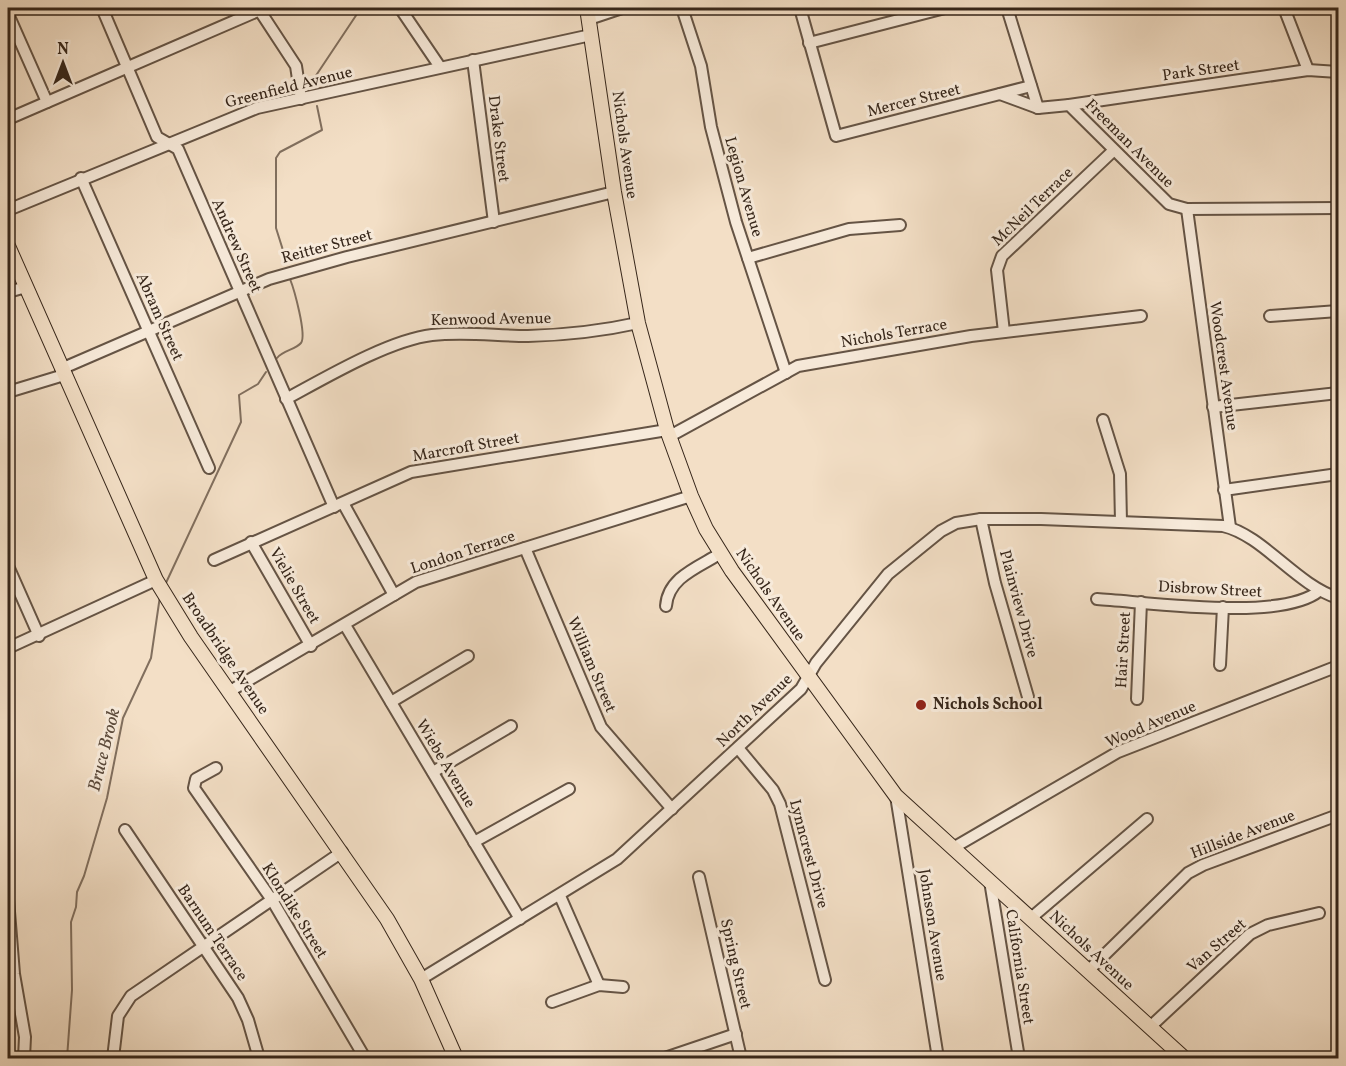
<svg xmlns="http://www.w3.org/2000/svg" width="1346" height="1066" font-family="Vollkorn,serif">
	<style>
		.lines { fill: none; stroke-linecap: round; stroke-linejoin: round }
		.stream { stroke: #816f5e; stroke-width: 2 }
		.minor-casing { stroke: #655445; stroke-width: 14 }
		.major-casing { stroke: #36261a; stroke-width: 16 }
		.minor { stroke: #f7eada; stroke-width: 10 }
		.major { stroke: #f3dfc6; stroke-width: 14 }
		.poi-dot { fill: #8f2418; stroke: #f7eada; stroke-width: 2 }
		.labels { text-anchor: middle; dominant-baseline: central; stroke-width: 6; stroke-linejoin: round; paint-order: stroke }
		.street-label { font-size: 16px; fill: #36261a; stroke: #f7eada }
		.poi-label { font-size: 16px; font-weight: bold; fill: #36261a; stroke: #f7eada; text-anchor: start }
		.water-label { font-size: 18px; font-style: italic; fill: #5c4b3c; stroke: #f7eada }
	</style>
	<rect width="100%" height="100%" fill="#f3dfc6"/>
	<filter id="stains"><feTurbulence type="fractalNoise" baseFrequency=".00333" numOctaves="4"/><feColorMatrix values="0 0 0 0 .2 0 0 0 0 .09 0 0 0 0 .02 0 0 0 .5 -.17"/></filter>
	<radialGradient id="worn" r=".72"><stop offset=".6" stop-color="#630" stop-opacity="0"/><stop offset="1" stop-color="#630" stop-opacity=".3"/></radialGradient>
	<g class="lines">
		<g class="stream">
			<path d="M312,86L313,80L361,8"/>
			<path d="M287,263L276,228V158L280,152L322,130L317,106"/>
			<path d="M277,358C283,350 295,350 301,343C307,335 294,289 290,279"/>
			<path d="M165,585L241,422L239,395L258,384L266,372"/>
			<path d="M67,1058L72,990L71,922L76,907L77,892L84,876L107,798L123,718L151,658L160,596"/>
		</g>
		<g class="minor-casing">
			<g id="minor">
				<path d="M102,8L157,137L178,149L334,507"/>
				<path d="M258,8L296,66L301,99"/>
				<path d="M400,8L440,67"/>
				<path d="M682,8L701,66L711,127L736,222L786,373"/>
				<path d="M800,8L836,136L1031,86"/>
				<path d="M1007,8L1038,108L1069,105L1169,204L1187,209L1338,208"/>
				<path d="M1284,8L1308,70"/>
				<path d="M8,14L47,102"/>
				<path d="M589,19L622,8"/>
				<path d="M809,43L945,8"/>
				<path d="M473,60L494,222"/>
				<path d="M1000,94L1038,108"/>
				<path d="M1069,105L1308,70L1338,72"/>
				<path d="M8,119L260,10"/>
				<path d="M81,178L209,468"/>
				<path d="M1187,209L1230,527"/>
				<path d="M8,210L257,108L591,35"/>
				<path d="M748,258L849,229L900,225"/>
				<path d="M8,292L26,287"/>
				<path d="M1270,316L1338,311"/>
				<path d="M1004,332L997,270L1002,256L1113,151"/>
				<path d="M61,369L269,279L347,257L614,192"/>
				<path d="M8,392L64,375"/>
				<path d="M286,399C325,378 389,340 432,335C465,331 496,336 528,336C565,335 602,331 638,323"/>
				<path d="M1213,407L1338,393"/>
				<path d="M1103,420L1120,474L1121,522"/>
				<path d="M670,436L798,366L971,336L1141,316"/>
				<path d="M1224,490L1338,474"/>
				<path d="M343,503L394,595"/>
				<path d="M981,519L995,583L1028,697"/>
				<path d="M251,542L311,646"/>
				<path d="M525,548L601,727L672,809"/>
				<path d="M214,560L411,472L667,430"/>
				<path d="M8,566L39,636"/>
				<path d="M1097,599C1148,602 1281,622 1319,591"/>
				<path d="M666,606C668,577 699,567 721,553"/>
				<path d="M345,625L520,919"/>
				<path d="M8,648L156,580"/>
				<path d="M1220,665L1223,607"/>
				<path d="M230,691L416,582L691,496"/>
				<path d="M1137,699L1141,602"/>
				<path d="M391,702L468,656"/>
				<path d="M738,748L773,790L780,804L825,980"/>
				<path d="M216,768L196,779L194,788L272,900L365,1058"/>
				<path d="M433,772L511,726"/>
				<path d="M896,796L938,1058"/>
				<path d="M125,830L238,998L248,1020L259,1058"/>
				<path d="M474,842L569,789"/>
				<path d="M953,848L1118,752L1338,666"/>
				<path d="M699,877L741,1058"/>
				<path d="M990,881L1019,1058"/>
				<path d="M560,896L599,985"/>
				<path d="M8,899L14,974L25,1037L24,1058"/>
				<path d="M1031,918L1147,819"/>
				<path d="M1088,971L1188,873L1203,865L1338,815"/>
				<path d="M421,979L617,859L801,689L816,663L888,574L941,531L956,523L981,519H1041L1223,526C1263,535 1296,585 1338,598"/>
				<path d="M552,1002L599,985L623,987"/>
				<path d="M1150,1027L1250,934L1268,925L1319,913"/>
				<path d="M113,1058L118,1016L131,996L342,852"/>
				<path d="M665,1058L736,1034"/>
			</g>
		</g>
		<g class="major-casing">
			<g id="major">
				<path d="M587,8L614,192L638,323L667,430L691,496L706,529L732,571L896,796L1184,1058"/>
				<path d="M8,246L156,580L191,637L387,919L421,979L456,1058"/>
			</g>
		</g>
		<use href="#minor" class="minor"/>
		<use href="#major" class="major"/>
	</g>
	<circle class="poi-dot" cx="921" cy="705" r="6"/>
	<g class="labels">
		<g class="street-label">
			<text transform="translate(1201 71) rotate(-8)">Park Street</text>
			<text transform="translate(289 88) rotate(-14)">Greenfield Avenue</text>
			<text transform="translate(914 101) rotate(-14)">Mercer Street</text>
			<text transform="translate(498 139) rotate(83)">Drake Street</text>
			<text transform="translate(1129 144) rotate(45)">Freeman Avenue</text>
			<text transform="translate(624 145) rotate(82)">Nichols Avenue</text>
			<text transform="translate(743 187) rotate(74)">Legion Avenue</text>
			<text transform="translate(1033 207) rotate(-44)">McNeil Terrace</text>
			<text transform="translate(236 246) rotate(66)">Andrew Street</text>
			<text transform="translate(327 247) rotate(-15)">Reitter Street</text>
			<text transform="translate(159 317) rotate(66)">Abram Street</text>
			<text transform="translate(491 320) rotate(-1)">Kenwood Avenue</text>
			<text transform="translate(894 334) rotate(-10)">Nichols Terrace</text>
			<text transform="translate(1223 366) rotate(82)">Woodcrest Avenue</text>
			<text transform="translate(466 448) rotate(-10)">Marcroft Street</text>
			<text transform="translate(463 553) rotate(-18)">London Terrace</text>
			<text transform="translate(294 586) rotate(60)">Vielie Street</text>
			<text transform="translate(1210 590) rotate(3)">Disbrow Street</text>
			<text transform="translate(770 595) rotate(55)">Nichols Avenue</text>
			<text transform="translate(1018 604) rotate(75)">Plainview Drive</text>
			<text transform="translate(1124 650) rotate(-87)">Hair Street</text>
			<text transform="translate(225 654) rotate(56)">Broadbridge Avenue</text>
			<text transform="translate(591 665) rotate(67)">William Street</text>
			<text transform="translate(755 711) rotate(-44)">North Avenue</text>
			<text transform="translate(1151 725) rotate(-23)">Wood Avenue</text>
			<text transform="translate(445 764) rotate(59)">Wiebe Avenue</text>
			<text transform="translate(1243 835) rotate(-21)">Hillside Avenue</text>
			<text transform="translate(808 854) rotate(75)">Lynncrest Drive</text>
			<text transform="translate(294 911) rotate(58)">Klondike Street</text>
			<text transform="translate(932 925) rotate(81)">Johnson Avenue</text>
			<text transform="translate(212 933) rotate(56)">Barnum Terrace</text>
			<text transform="translate(1217 946) rotate(-41)">Van Street</text>
			<text transform="translate(1091 951) rotate(43)">Nichols Avenue</text>
			<text transform="translate(735 964) rotate(77)">Spring Street</text>
			<text transform="translate(1019 967) rotate(81)">California Street</text>
		</g>
		<g class="poi-label">
			<text x="933" y="705">Nichols School</text>
		</g>
		<g class="water-label">
			<text transform="translate(105 750) rotate(-76)">Bruce Brook</text>
		</g>
	</g>
	<rect width="1346" height="1066" fill="none" stroke="#f3dfc6" stroke-width="30"/>
	<rect x="9" y="9" width="1328" height="1048" fill="none" stroke="#36261a" stroke-width="3"/>
	<rect x="15" y="15" width="1316" height="1036" fill="none" stroke="#36261a" stroke-width="1.5"/>
	<g transform="translate(63 63)" stroke="#f7eada" stroke-width="4.5" paint-order="stroke">
	<path d="M0-4.5L10 22L0 15L-10 22Z" fill="#36261a"/>
	<text y="-9" font-size="16" font-weight="bold" text-anchor="middle" fill="#36261a">N</text>
	</g>
	<rect width="100%" height="100%" filter="url(#stains)"/>
	<rect width="100%" height="100%" fill="url(#worn)"/>
</svg>
